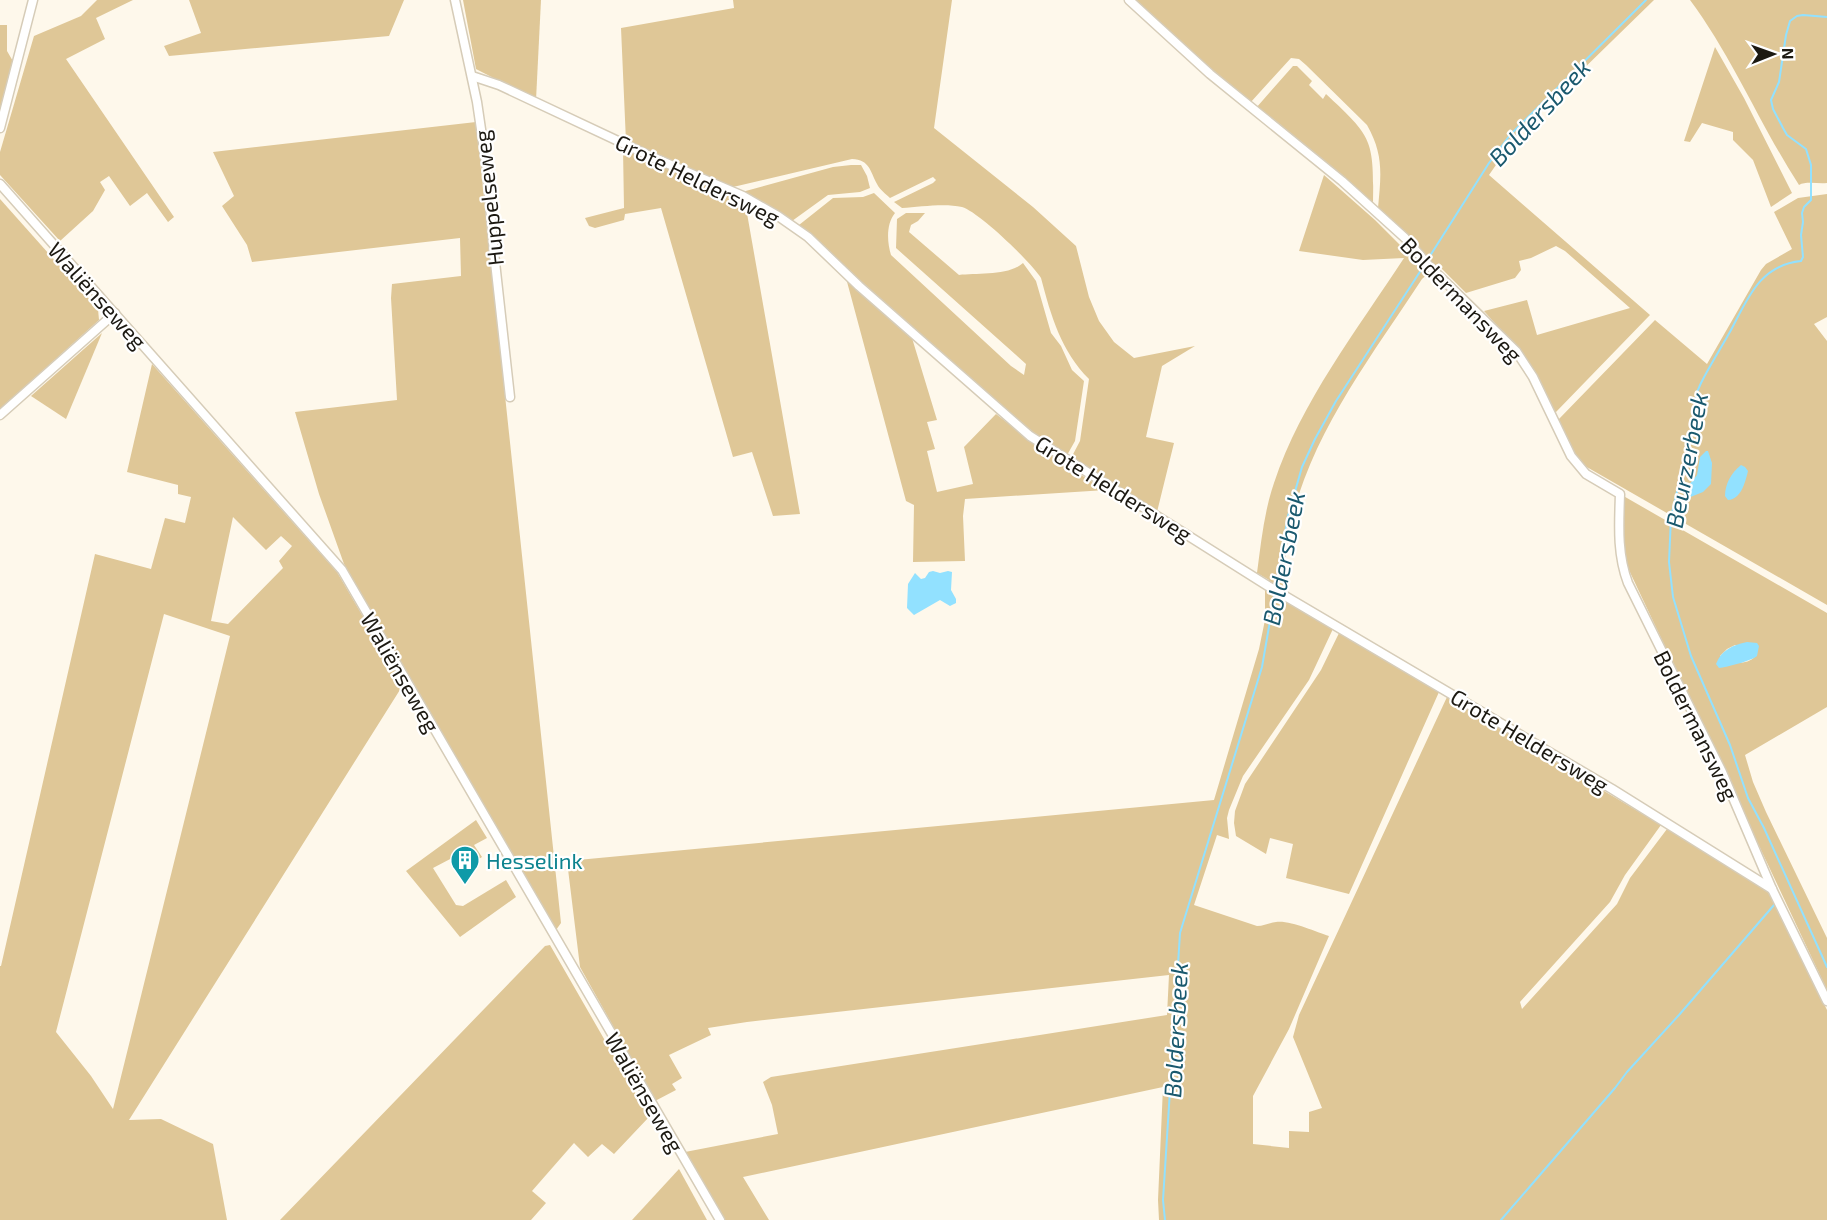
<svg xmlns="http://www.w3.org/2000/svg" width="1827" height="1220" font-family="'Exo 2',sans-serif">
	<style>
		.green { fill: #dfc797; fill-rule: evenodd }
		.water { fill: #92e1ff }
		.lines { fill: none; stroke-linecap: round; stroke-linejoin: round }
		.stream { stroke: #92e1ff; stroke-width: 2 }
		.minor-casing { stroke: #d6ccb8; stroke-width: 11 }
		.minor { stroke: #fff; stroke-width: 8 }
		.labels { text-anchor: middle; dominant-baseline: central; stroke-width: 4.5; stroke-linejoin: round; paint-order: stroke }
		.street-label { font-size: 22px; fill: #1c1912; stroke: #fff }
		.culture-label { font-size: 22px; fill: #0d838f; stroke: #fff; text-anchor: start }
		.water-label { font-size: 24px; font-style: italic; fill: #1a596e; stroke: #fff }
	</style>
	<rect width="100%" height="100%" fill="#fef8eb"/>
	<g class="green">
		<path d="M97,0H133L96,18L105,39L66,59L174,217L168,222L147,193L130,206L109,176L100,182L105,190L93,211L60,241L0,175V152L34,36L81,16Z"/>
		<path d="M189,0H404L389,36L169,56L164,46L201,33Z"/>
		<path d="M463,0H541L536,100L476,69Z"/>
		<path d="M733,0H952L934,128L1033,207L1076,246L1089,297L1099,321L1114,342L1134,358L1195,346L1162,366L1146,437L1174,443L1157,512L1070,460L1080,441L1089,379C1061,351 1051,316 1041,278C1031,262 979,212 962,207C944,203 920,207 902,208L894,202L933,183L936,180L933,177L890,198C886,194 880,190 877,184C870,171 870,160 852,159L733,187L626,142L621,28L734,8Z"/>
		<path d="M1134,0H1654L1531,120L1514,139L1489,175L1650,315L1555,413L1526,358L1484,311L1527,300L1537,335L1630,308L1565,251L1556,246L1531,258L1519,261L1521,270L1515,278L1466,293L1437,264L1435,266L1378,208C1381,175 1384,155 1367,125L1306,65L1299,59L1291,58L1250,103L1221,80Z"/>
		<path d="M1690,0H1827V183C1818,184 1806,181 1799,185C1760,125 1733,58 1690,0Z"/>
		<path d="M0,25H7V51L14,63L0,114Z"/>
		<path d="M1715,47L1744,98L1792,193L1771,207L1753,160L1733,140V132L1702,123L1690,142L1684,141Z"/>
		<path d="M1293,66H1297L1312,81L1309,85L1323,99L1326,94C1372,137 1374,139 1373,203L1335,170L1256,108Z"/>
		<path d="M476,122L561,923L556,930L344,564L319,494L295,412L397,400L391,298L392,284L461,276L460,238L252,262L247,245L222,206L234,196L213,152Z"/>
		<path d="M623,149L745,202L800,514L773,516L752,452L733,457L661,208L625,214L624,220L595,228L589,226L585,218L624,208Z"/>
		<path d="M851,165H861L867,176L870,188L860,192L828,195L792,221L742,192L833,167Z"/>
		<path d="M1324,175L1375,220L1415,260L1417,257L1431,271L1422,279C1360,374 1279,474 1285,593L1269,584V580L1257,573C1261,543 1264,512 1274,483C1301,402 1357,330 1404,258L1363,260L1299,251Z"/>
		<path d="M874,193L895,213C886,224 887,242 891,255L1011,366L1024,375L1026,364L896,248L897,219L906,213H925L918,221L911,225L909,232L959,275C977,273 1009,276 1023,263L1036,281L1051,333L1061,346L1072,370L1084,381L1075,441L1066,457L1039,438L1005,411L799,225L833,198L863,197Z"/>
		<path d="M1827,194V317L1814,324L1827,341V605L1585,466L1572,451L1558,420L1655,320L1707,364L1761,270L1766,264L1792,249L1774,212L1798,198Z"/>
		<path d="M0,199L98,309L99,320L0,409Z"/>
		<path d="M846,278L912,338L937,420L927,422L935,449L927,451L937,492L973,484L964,447L996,414L1058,461L1106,490L965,499L963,516L965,561L913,562L914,505L906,501Z"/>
		<path d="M102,333L66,419L31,396Z"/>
		<path d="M152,364L337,572L403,685L129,1120L161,1119L213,1144L227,1220H0V966H1L95,554L151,569L165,518L185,523L191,497L178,494V485L127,472ZM233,517L266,550L281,536L292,546L279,561L283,568L228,624L211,621ZM164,614L230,636L113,1109L91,1076L56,1032Z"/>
		<path d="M1620,494L1827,613V707L1745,755L1753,782L1766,812L1827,938V990L1628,568L1624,552ZM1735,645L1757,654C1748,667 1732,663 1720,656L1727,649Z"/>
		<path d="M1265,586L1333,627L1332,631L1309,680L1243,776L1229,810L1227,818L1229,839L1217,835L1194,905L1257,926C1264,926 1269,923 1276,922C1290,920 1316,932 1329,936L1289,1029L1253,1096V1144L1289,1148V1131L1309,1132V1112L1322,1108L1293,1037L1299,1015L1447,697L1661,825L1625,875L1610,902L1520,1002L1522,1009L1617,904L1630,878L1667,829L1768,890L1827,1010V1220H1159L1158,1200L1163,1087L743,1177L769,1220H725L685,1152L778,1134L772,1105L763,1082L771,1077L1167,1015L1169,975L747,1022L708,1028L711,1035L669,1055L682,1078L672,1084L676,1090L655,1101L580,967L567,861L1214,800L1259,649L1265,620Z"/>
		<path d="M1340,631L1439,692L1349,894L1286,878L1293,844L1270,838L1266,854L1236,836L1234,823L1235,811L1245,784L1321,670Z"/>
		<path d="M476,820L487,838L474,845L482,857L461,870L454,857L433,868L456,905L463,906L506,880L516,897L460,937L406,871Z"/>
		<path d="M550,945L649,1117L614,1154L602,1144L588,1157L574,1143L532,1191L546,1203L531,1220H280L545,946Z"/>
		<path d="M679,1169L707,1220H632Z"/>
	</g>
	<g class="water">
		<path d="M1706,451H1708L1712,463L1711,484L1703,492L1688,498L1684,495L1683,492L1697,475L1700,457Z"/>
		<path d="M1741,465L1745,467L1748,471C1745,483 1741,499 1728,500L1725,496C1725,484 1731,473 1741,465Z"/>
		<path d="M933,571L940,573L948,571L952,572L951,590L956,599V603L950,606L940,600L914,615L907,608L908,584L915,573L921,579L925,578L929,572Z"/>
		<path d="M1747,642L1757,643L1759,646L1757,656C1751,661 1727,667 1719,668L1716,664C1721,650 1733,645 1747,642Z"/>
	</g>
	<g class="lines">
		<g class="stream">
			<path d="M1827,17L1803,15L1797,16L1790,21L1786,35L1779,82L1771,100L1773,109L1783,128L1787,135L1806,149L1811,165V200L1804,207L1802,213L1803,222L1801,235L1803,257L1801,261C1760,265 1748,298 1731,330C1721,348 1710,365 1701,383L1697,392L1691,433L1671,517L1669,562L1673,597L1691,656L1730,745L1748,798L1764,828L1827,967"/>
			<path d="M1428,259L1489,163L1510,135L1646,0"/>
			<path d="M1276,587L1288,516L1302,467L1315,439L1336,401L1425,264"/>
			<path d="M1165,1220L1163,1200L1180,933L1262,667L1275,592"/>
			<path d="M1501,1220L1615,1088L1627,1072L1679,1015L1774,905"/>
		</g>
		<g class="minor-casing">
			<g id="minor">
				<path d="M455,0L477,102L487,170L494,253L510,397"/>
				<path d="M1129,0L1210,74L1342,181L1405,238L1430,267L1516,351L1533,377L1571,456L1586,474L1620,494C1619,525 1617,554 1628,583L1722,772L1772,889L1827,1001"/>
				<path d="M472,76L499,85L650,156L743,196L778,216L808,237L859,286L1030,436L1268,586L1612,789L1772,889"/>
				<path d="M0,128L33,0"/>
				<path d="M0,184L342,570L720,1220"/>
				<path d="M0,415L115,313"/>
			</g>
		</g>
		<use href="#minor" class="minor"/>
	</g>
	<defs>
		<g id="building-pin" transform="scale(1.5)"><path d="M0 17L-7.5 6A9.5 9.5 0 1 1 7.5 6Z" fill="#0f9aa8" stroke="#fff"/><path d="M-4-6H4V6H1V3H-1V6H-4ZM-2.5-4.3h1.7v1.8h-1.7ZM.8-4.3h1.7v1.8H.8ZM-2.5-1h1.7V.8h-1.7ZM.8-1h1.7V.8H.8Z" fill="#fff"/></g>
	</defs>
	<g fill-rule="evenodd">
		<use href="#building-pin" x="465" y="860"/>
	</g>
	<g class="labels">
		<g class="street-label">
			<text transform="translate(698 179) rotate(26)">Grote Heldersweg</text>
			<text transform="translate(488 198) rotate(-96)">Huppelseweg</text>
			<text transform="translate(98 295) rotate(48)">Waliënseweg</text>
			<text transform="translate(1462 299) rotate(46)">Boldermansweg</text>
			<text transform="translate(1114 488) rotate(32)">Grote Heldersweg</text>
			<text transform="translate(401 672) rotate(60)">Waliënseweg</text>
			<text transform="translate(1697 725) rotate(64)">Boldermansweg</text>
			<text transform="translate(1530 740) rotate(31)">Grote Heldersweg</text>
			<text transform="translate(645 1092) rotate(60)">Waliënseweg</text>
		</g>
		<g class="culture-label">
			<text x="486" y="860">Hesselink</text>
		</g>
		<g class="water-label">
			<text transform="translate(1539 112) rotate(-47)">Boldersbeek</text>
			<text transform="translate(1686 460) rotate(-79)">Beurzerbeek</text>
			<text transform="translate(1283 558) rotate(-79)">Boldersbeek</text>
			<text transform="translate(1175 1030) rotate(-87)">Boldersbeek</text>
		</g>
	</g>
	<g transform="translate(1773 54) rotate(89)" stroke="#ffffff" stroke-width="4.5" paint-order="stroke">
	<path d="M0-4.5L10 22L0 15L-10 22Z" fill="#1c1912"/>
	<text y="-9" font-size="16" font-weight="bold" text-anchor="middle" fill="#1c1912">N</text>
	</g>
</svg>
